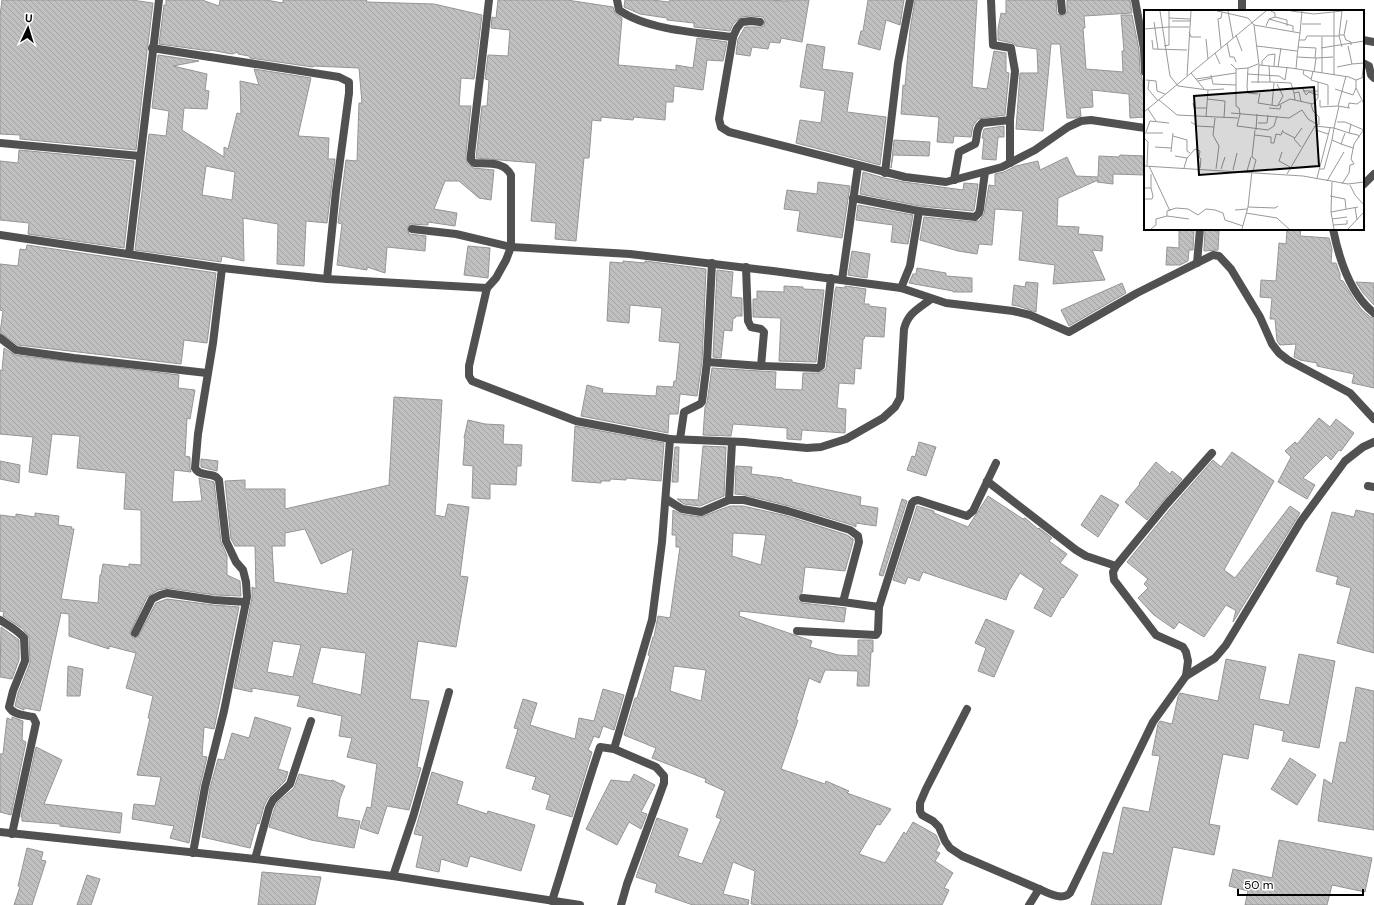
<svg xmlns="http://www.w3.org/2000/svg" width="1374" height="905" font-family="'DM Sans',sans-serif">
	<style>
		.building { fill: url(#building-back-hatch); stroke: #959595; fill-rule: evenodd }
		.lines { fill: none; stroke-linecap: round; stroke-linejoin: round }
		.minor { stroke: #515151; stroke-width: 8 }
		.inset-road { fill: none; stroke: #999; stroke-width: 1 }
		.view { fill: #000; fill-opacity: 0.15; stroke: #000; stroke-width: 2 }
		.inset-edge { fill: none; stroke: #000; stroke-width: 2 }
	</style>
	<defs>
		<pattern id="building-back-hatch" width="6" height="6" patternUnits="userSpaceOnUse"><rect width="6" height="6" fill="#c0c0c0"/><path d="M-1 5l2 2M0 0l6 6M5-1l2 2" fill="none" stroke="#a3a3a3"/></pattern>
	</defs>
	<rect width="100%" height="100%" fill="#fff"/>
	<g class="building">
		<path d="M2,0H132L153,3L148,44L147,48V51L136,150L20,139V135L0,134V16Z"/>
		<path d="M166,0H202L219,6L220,0H266L283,3V0H367L366,2L434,4L482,15L474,79L461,78L459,106H471L466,153L467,163L473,168L494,170L491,200L479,198L459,181H445L434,209L457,213L455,226L428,222V225L410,224L407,228L409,234L426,236L425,251L387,247L385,273L367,267V270L337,265L342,224L338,223L346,160L357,161L359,103H362L359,68L314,66L313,67L250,58L249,56L238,54V52L232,54L210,50V51L159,44L164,5H166Z"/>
		<path d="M498,0H567L613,7L615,13L622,18L618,65L676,70V65L693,68L697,38L727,42L723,61L707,60L703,90L674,86L673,102H666L665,120L634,117L633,120L601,117V121L592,120L589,158H584L576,241L555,239L556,223L531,221L536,163L476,158L482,106H487L489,80L485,79L488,55L508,56L510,30L491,28L492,17L496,18Z"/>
		<path d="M625,0H652L669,2L670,0H768L786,1V0H809L802,42L781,38L780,43L770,42L768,49L752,47L750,56L736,54L738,39L745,27H760L764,26L765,20L763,17L751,16L741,17L733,24L730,31L694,27V23L667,20V18L640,14L624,7Z"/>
		<path d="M868,0H904L900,25L886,20L880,50L858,44L861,31H863Z"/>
		<path d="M915,0H977L972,87L987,89L994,51L1006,53V72L1009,73L1005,115L978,119L973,126L971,137L954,136L953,143L937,142L939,117L901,114L903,85L905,86L910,30Z"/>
		<path d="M1006,0H1056L1057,14L1062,16L1067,13V0H1130L1132,13L1084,16L1085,28H1083L1086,69L1123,72L1122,51H1124L1121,15H1132L1139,50L1140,72L1142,77L1143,92H1144L1145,117L1130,118L1129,94L1092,90L1093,107L1080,108L1081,116L1075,118H1067L1060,44H1051L1043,131L1016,129L1020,73H1038L1037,49L1016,46L1012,43L998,40V29L1001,13L1006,14Z"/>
		<path d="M807,44L825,47L822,69L853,73L847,112L886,117L880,165L796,143L800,120L821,123L825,91L800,87Z"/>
		<path d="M158,55L199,61L173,66L207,74L205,90L209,91L207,109L184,108L182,130L224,157V147L228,149L237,113L241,114L240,81L259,85L254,69L311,78L298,136L329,138L328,159H335L327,223L306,221L304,266L277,264L278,224L243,218L244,261L222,256L221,262L135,250L149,134L166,136L169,111L152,108ZM206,166L235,172L232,200L202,195Z"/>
		<path d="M1004,126V137H998L996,160L982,159L984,138H982L984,129Z"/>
		<path d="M894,140L930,142L929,156L893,155L891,168Z"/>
		<path d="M19,150L134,161L124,248L28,234L29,223L0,220V161L18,163Z"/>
		<path d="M1120,155L1145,156V175L1113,174V184L1097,182L1098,180L1058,198L1057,226L1079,227L1078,234L1103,236L1102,251L1092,250L1105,280L1053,284L1055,265L1019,260L1023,211L995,209L992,245L979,244L977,254L958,251L920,240L924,217L974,222L979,221L984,214L989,185L995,186V174L1004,172L1016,166L1038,161L1040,170L1067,157L1076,176L1098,177L1099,156L1119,157Z"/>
		<path d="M863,172L884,178L904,182L963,190L964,183L978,184L974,210L973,211L920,206L860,194Z"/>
		<path d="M818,182L850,186L842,238L797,231L800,211L784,209L787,190L817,194Z"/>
		<path d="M858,205L913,215L908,244L891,242L893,225L856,220Z"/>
		<path d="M1179,229H1194L1193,250H1189L1188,261L1180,265H1166L1167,247L1179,248Z"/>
		<path d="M1287,229H1301L1300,236L1329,238L1332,249L1331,263H1336L1340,274V280L1343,281L1354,299L1361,309L1370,317L1374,318V388L1352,383L1354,374L1317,366V363L1300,360L1294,357L1296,344L1280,345L1277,341L1275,319H1270L1272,298L1260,297L1261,280L1276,281L1279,243L1286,244Z"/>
		<path d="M1205,230L1219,231L1218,250L1204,251Z"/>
		<path d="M27,245L216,273L207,343L184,340L181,364L18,345L0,333L3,311L0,310V264L18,266L20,249L26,250Z"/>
		<path d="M468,246L490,248L488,278L464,275Z"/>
		<path d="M852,251L870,254L867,278L848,275Z"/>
		<path d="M623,261L645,263V261L706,269L702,362L697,396L680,394L678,414H669L668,433L581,416L587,385L603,389L602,393L656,396L657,386L673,387L674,381H676L680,343L659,341L662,308L630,305L629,323L607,321L610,262L623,263Z"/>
		<path d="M917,268L946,273V276L972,278V292H953V291L909,283L913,274H916Z"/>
		<path d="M717,270L733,272L731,297L742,298V316H736L735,318H733L732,331L724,330L721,358L713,357Z"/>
		<path d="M1026,282L1038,283L1036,312L1018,306L1012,305L1014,285L1025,287Z"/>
		<path d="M1356,282L1374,283V305L1363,293Z"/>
		<path d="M1122,283L1126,293L1069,326L1061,310Z"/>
		<path d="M784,286L803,287V289L824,290L816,362L779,361L781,318L753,317V299H757V291L784,292Z"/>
		<path d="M845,286L866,289L864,304H869V306L886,308L884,337L865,336L864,339H863L861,369L855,368L854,384L839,383L837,408L846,409L845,433L802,430L801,440L787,439V428L733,424L731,436L703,435L705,407L707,403L712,368L776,372L775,389L802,390L803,373H818L826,369L835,291L836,287L845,288Z"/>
		<path d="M4,348L15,355L179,375L178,388L195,390L190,419L187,418L185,456L190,457V468L191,472L174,470L172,502L202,501L199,478L214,482L221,542L227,556V575L240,581L241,596L215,595L168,588L158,590L147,597L130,633L133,638L138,637L156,603L167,599L213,605L239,607L214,729L204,727L202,756L207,757L200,786L189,843L170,838L174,826L132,819L134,804L155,806L161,777L137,775L150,718H148L153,696L126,688L136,653L109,646V649L69,636V614L61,613L40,711L24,708V710L15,706L18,693L30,663L29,638L23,629L3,616L4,612L0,611V515L16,517V514L35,517V513L59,516L58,525L72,527L71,529H74L61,599L98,603L100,575H101L103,564L129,567V564L141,565V510L124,509L126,473L77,468L80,436L52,434L47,475L29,472L33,437L0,434V370L2,371Z"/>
		<path d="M394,397L442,400L435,515L445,517L448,504L469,507L460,576L468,577L456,647L418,641L410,699L429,701L417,767L421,768L409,810L387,806L378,834L360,828L367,807L371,808L377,764L347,757L352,738L339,736L342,716L297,706L300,696L252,688V692L234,688L252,598V587L256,589L255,546H235L231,539L225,481L245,480V489H285V509L389,485ZM305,529L321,564L353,549L347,594L274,582L272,546H285V533ZM273,641L301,645L293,677L267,672ZM321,647L366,653L361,695L312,683Z"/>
		<path d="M1319,418L1330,427L1336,419L1354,433L1341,451L1339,450L1331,460L1326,455L1303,478L1315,485L1307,499L1278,482L1291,457L1285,451L1295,442L1297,444Z"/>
		<path d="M468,420L485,424L504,425L503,444L522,445L521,466H517L516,485L490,484V499L472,498L473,466L463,465L465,438H464Z"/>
		<path d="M575,426L664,443L661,481L626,478V480L610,479V481H601V483L572,481Z"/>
		<path d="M919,442L936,447L926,476L907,470L912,456L915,457Z"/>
		<path d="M703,446L726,447L724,496L700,506L684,504L677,499L698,500Z"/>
		<path d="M675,447H679L678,482H672Z"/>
		<path d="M1232,452L1274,481L1224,570L1235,578L1290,506L1300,513L1233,622L1236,610H1235L1226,605L1204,637L1179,622L1174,629L1154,615L1138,598L1148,588L1144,584L1148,579L1127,562L1170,509L1213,460L1221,467Z"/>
		<path d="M201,459L218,461L217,471L201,467Z"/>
		<path d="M0,461L20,465L19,483L0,479Z"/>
		<path d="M1156,462L1170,474L1172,471L1182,479L1147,520L1125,502L1140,484L1139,483Z"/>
		<path d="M736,466L752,467L751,474L783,478V479L792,480V482L861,497L860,505L878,508L876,526L856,523V527L852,525L789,506L745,495L735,494Z"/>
		<path d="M1101,495L1119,505L1098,537L1081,525Z"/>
		<path d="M988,496L1023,519L1025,518L1038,529L1039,528L1052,538L1049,541L1067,554L1060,563L1078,575L1063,598L1062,597L1051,617L1034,608L1044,589L1020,573L1009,591L1006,600L923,572L919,581L908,577L905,584L893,580L917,506L934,511V513L968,527Z"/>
		<path d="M902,499L907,501L883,576L879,575Z"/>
		<path d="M730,506H743L787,516L847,535L853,539V542L845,571L805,567L802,593L798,597V601L802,603L846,608L844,622L740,611L739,616L812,641L810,647L838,655L858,656V640H873V652H871L869,686H857L858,671L825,670L820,683L809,678L796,720H798L781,769L825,784L826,781L849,791L847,793L891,809L880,825L877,824L859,854L885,863L904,832L906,834L913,822L936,835L940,844L936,851L940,853L935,861L953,873L944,888L949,890L942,905H759L751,904L755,871L733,862L723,894L749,900L748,905H693L655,892L657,884L636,877L657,818L688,829L678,856L702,864L721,819L716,817L725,791L705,782L706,779L652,758L656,748L624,735L635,698H637L650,656L648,655L653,637H654L658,616L670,618L680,547H676V535H672L673,510L681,514L701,517ZM733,533L766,535L761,565L732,556ZM674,666L706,670L701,701L670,691Z"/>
		<path d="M1356,510L1374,514V653L1337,643L1351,588L1336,584L1338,577L1316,571L1332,512L1354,517Z"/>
		<path d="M986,619L1014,631L994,677L978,671L986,648L975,643Z"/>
		<path d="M1,627L19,640V660L12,679L0,677Z"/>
		<path d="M1299,654L1335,661L1319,748L1282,741L1284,731L1254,724L1248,759L1223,754L1209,824L1220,826L1214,855L1173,847L1161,905H1091L1103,852L1113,854L1123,807L1149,812L1160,756L1152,755L1158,724L1160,721L1172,724L1178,697L1180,693L1218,701L1226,659L1266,667L1259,699L1289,705Z"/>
		<path d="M68,666L83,669L80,696H67Z"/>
		<path d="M1356,687L1374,691V830L1318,821L1324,779L1332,784L1340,742L1346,743Z"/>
		<path d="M603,689L624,695L614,730L603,726L599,738L594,736L588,750L592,752L572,817L546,809L550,795L532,789L536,777L506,768L518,729L514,728L523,699L537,703L530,725L575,739L579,718L594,721Z"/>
		<path d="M12,717L23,721L22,740L26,742L11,815L0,812V754H3L7,718L12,720Z"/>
		<path d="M255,717L291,728L278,769L288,772L285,781L268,798L264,806L259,824L257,823L250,848L202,837L210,788L218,759L224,760L232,733L249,738Z"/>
		<path d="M36,747L62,760L44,804L122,813L120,833L60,826V824L22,821V817H21Z"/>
		<path d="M1290,758L1316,775L1297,805L1271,789Z"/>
		<path d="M432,772L463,782L457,804L487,814L488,811L535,825L521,871L470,856L467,867L441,859L439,872L416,867L423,836L414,834Z"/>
		<path d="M299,774L331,781L332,780L345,786L340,798L337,817L360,821L354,848L311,840L269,827L274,810L277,803L294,788Z"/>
		<path d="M634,774L655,785L641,812L647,814L641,829L629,822L617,845L586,829L611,780L630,782Z"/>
		<path d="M1279,840L1372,858L1365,892L1332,885L1327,905H1245L1248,891L1229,886L1233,869L1272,878Z"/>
		<path d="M27,848L43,852L41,860L46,861L32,905H14L20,887L18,886Z"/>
		<path d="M262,872L321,877L315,905H258Z"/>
		<path d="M87,875L100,879L91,905H77Z"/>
	</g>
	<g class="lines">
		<g class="minor">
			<path d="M489,0L471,154V160L474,163C488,164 504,161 511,175V247L506,260L496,278L487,288L469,366V376L472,381L576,421L670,439L744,442L807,448L821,447L846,439L883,418L895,407L900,398L904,329C908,313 918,309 931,299"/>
			<path d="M617,0L619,10C647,30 699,33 733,37"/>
			<path d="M1061,0L1062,11"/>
			<path d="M1135,0L1144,49"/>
			<path d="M1242,0V11"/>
			<path d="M760,22L751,21L742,22L737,28L733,37L719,119L721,127L729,132L905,177L946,182L1002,167L1035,150L1068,127L1081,121L1091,120L1145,128"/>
			<path d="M1363,40L1374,42"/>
			<path d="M152,48L339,77L349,82V93L336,191L327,279"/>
			<path d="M1145,49H1144L1145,72"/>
			<path d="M1363,63L1369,66L1371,75L1374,78"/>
			<path d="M0,143L140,156"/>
			<path d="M1010,163V120"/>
			<path d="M885,173L898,63L910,0"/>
			<path d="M954,180L959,152L975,144C978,137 975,129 982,123L1010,120L1015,71L1011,48L993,45L991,0"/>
			<path d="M1363,185L1374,174"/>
			<path d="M853,198L919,211L975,217L979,213L980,209L985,172"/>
			<path d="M412,229L456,234L511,247L630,254L773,271L901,288L946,303L1013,311L1030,315L1069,332L1137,293L1213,255L1219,256L1231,269L1260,317L1272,344L1279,353L1288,360L1350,393L1374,419"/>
			<path d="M1333,229C1339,259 1350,294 1374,313"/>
			<path d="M0,235L222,268L268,273L327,279L487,288"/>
			<path d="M129,254L159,0"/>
			<path d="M1197,263L1200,229"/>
			<path d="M746,267L748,321L751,327L761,329L764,332L761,366"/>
			<path d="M842,280L858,166"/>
			<path d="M901,288L910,266L919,211"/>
			<path d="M0,338L16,350L74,358L207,373"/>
			<path d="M707,362L761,366L818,368L821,366L831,278"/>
			<path d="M680,439L684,412L700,404L702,402L707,362L712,263"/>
			<path d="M987,481L1076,550L1086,556L1116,566"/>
			<path d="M1368,486L1374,487"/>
			<path d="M666,499L682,509L701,512L729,500H744L788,511L850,530L858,536L859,542L843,602L879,607L912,503L914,501L918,500L967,516L973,511L996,463"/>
			<path d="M729,500L732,442"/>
			<path d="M803,598L843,602"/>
			<path d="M0,620C8,625 19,631 24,638L25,661L13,691L9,707C13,715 25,715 33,717L36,723L12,834"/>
			<path d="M797,631L876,635L878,632L879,607"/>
			<path d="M135,633L152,599L160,595L167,593L214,600L246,602"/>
			<path d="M1186,676L1188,661L1186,652L1183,647L1156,635L1114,580L1113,572L1116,566L1166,505L1212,453"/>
			<path d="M967,709L926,789L920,803V811L922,815L933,821L939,827L945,841L950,848L962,856L1039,889"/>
			<path d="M0,832L255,859L393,876L580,905"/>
			<path d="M193,853L205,787L224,711L247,597L246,582L243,570L236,562L226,541L219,480C214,471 200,478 195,468L198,434L213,343L222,268"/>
			<path d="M255,859L269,808L273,800L290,784L311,721"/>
			<path d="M393,876L413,817L449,692"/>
			<path d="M552,901C568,851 582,800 599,750L600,747L614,749"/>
			<path d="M621,905L627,884L664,783V776L656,767L614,749L652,620L662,542L670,439"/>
			<path d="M1029,905L1039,889C1048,893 1062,901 1070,893L1153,722L1186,676L1215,658L1226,645L1301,521L1345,461L1363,447L1374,442"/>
		</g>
	</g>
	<g transform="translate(1144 10)">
		<rect width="220" height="220" fill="#fff"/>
		<path class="inset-road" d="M16,1L26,66L34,76L64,80L62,107M25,1V17H45M73,1L78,2L77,8L74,9L77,38M84,1L89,28M147,1L170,4L198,1M78,2L104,8L110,15L115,55L147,58L205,67L212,70L220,67M131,7L143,10V16M25,8L46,9M125,9L131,7V3L127,1M28,11H46M10,12L14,39M158,14H177M110,15L156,23L158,1M122,16L125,9L149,16V21M0,19L25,17V35L20,36M45,22L47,27H57M156,23L155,30H161L163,26H195M92,25L98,41M195,25H200L202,30L207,32V35M200,25L203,10M62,29L64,49M8,30L9,39L43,40M155,30L153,47L172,48L170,62M83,33L86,47H90L92,52M113,36L153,41M154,37L172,38L171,48M198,37L195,26L198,1M177,38L220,31M71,43L76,54M172,48L189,47M0,50V70M87,54L92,59V96L95,98L96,104L93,116L124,120L130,116L133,106M208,54L220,53M118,55V51L124,45L131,44L130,56M134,57L137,38M193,57L208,54L204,36M92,59L104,58M152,59L153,47M160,60L159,64L167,69M47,63L60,79M178,63V27M103,64L135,66L141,70L143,57M67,65L69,74L92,75M190,65V2M43,66L47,1M202,66L194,96L206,98M218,67L220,54M52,69L92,63M2,70L12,71L13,81L21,84M212,70V78L220,94M5,71L4,79L14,91M54,71L68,68M107,72H126L125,56M126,72L147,73L150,83M174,72L184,75V95M114,73L115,55M133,74L139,86L134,95M158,77L162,85L165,82L174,85M191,79L209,85L212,78M64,80L80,79M159,81H174M116,83L114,93L133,96L146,89L169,94L174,88V72L167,70L169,61M114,84L104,83L103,77L104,58L114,54M63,89L81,91L80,108M15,90L33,105L94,108M151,90L150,83L155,82L157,91M176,90V97L194,96M49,93L50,98H63M167,94L169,101L175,107V115M128,95L130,73M195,96L190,118L205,123L207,114M125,98L136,99L137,95M204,98L205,93L213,94L217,91M4,99L12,111M0,102L122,1M87,103L145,108L158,100L164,109L174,115M71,108L69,125L75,136L72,159M47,112L53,116L70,117M193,112H201L220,120M114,113H123L124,105M112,120L113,104M172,120L184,124M2,122L6,111L25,113M139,122L151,128M0,123H19M205,123L214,125L215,128M111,125L127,127V133H130L132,124L137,125L139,120M29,126L43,130V141L46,143M0,128L4,132L3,156M197,134L209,138M11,137L27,138M157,137L150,129L158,118M27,142L29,123M138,142L135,151L146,157M31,146L43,148M0,156L159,166L204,174L220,172M5,156L26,201M40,158L43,148L51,139L56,141L55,147L57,149L56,158M77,159L81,147M176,159H180L188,130M89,160L93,143M103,161L107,147M109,161L112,150L108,147L111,120M143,164L171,116L190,118L188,130L197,134L201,123M173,168L186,118M183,171L200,142M188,172L187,202L214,197M198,174L205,163L206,155L210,154L207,149L210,134L220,119M206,175L211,185L220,195M0,178H7L9,186L8,189H0M7,178V164M186,186L201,189L202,199M104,197L131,198L134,196M211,197L213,210M91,200L103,199M187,202L190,219M102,203L133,208L145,219M23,206L45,209M188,209L203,207M189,215L203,214V210M7,219L12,215V209L23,206V201L32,198L44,199L54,205L62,199L71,200L79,203L81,210L99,216M98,219L104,197L108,161M204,219L220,202"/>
		<path class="view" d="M170,77L175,156L55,165L50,86Z"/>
		<rect width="220" height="220" class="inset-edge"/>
	</g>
	<g transform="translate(28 28) rotate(4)" stroke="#ffffff" stroke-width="3" paint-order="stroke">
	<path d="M0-3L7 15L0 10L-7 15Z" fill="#000000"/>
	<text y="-6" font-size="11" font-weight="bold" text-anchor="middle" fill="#000000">U</text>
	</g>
	<path d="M1238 889v6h125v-6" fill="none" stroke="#000000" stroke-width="2"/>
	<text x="1244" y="889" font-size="12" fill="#000000" stroke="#ffffff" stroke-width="3" paint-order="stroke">50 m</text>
</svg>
